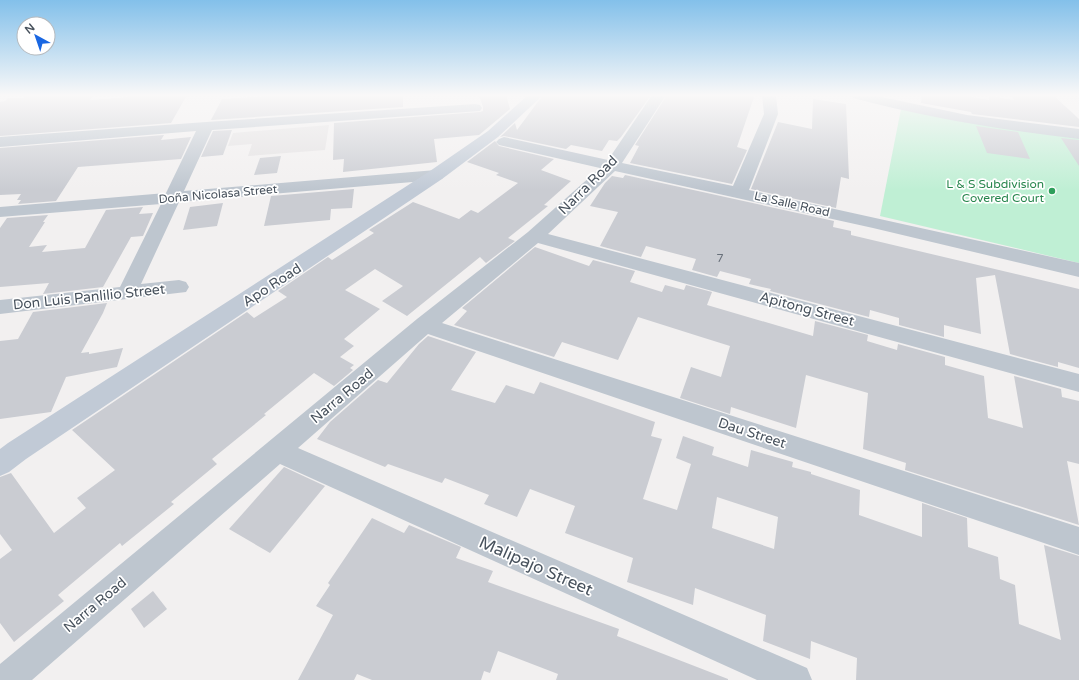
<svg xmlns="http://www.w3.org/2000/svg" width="1079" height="680" font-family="'Varela Round',sans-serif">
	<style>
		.education { fill: #e3e1e2 }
		.green { fill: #bfefd4 }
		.building { fill: #caccd2; fill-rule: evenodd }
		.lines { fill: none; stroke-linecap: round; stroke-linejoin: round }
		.street { fill: #bec6cf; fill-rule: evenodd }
		.secondary { fill: #c1cad6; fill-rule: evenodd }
		.leisure-dot { fill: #2e9e5b; stroke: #fff; stroke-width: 1.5 }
		.labels { text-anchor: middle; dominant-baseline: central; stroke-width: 3.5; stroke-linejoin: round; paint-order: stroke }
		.far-leisure-label { font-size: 12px; fill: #27864d; stroke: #fff; text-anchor: end }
		.far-street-label { font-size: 12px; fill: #48525d; stroke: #fff }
		.number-label { font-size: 12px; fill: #68707a }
		.street-label { font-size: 14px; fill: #48525d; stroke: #fff }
		.near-street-label { font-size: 17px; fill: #48525d; stroke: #fff }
	</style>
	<rect width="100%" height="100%" fill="#f2f0f0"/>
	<path class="education" d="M329,125L325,150L248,156L252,144L228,146L233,133Z"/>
	<path class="green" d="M901,109L1079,138V263L880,216Z"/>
	<g class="building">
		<path d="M27,95H94L90,100L130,97L131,95H187L171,123L0,136V102L5,101L8,98H24Z"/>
		<path d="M479,95H506L510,109L479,135L434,139L437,162L343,172L344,159L333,160L334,123L480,112L483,111V107Z"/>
		<path d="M544,95H651L621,137L617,141L609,140L602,151L571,145L566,149L504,136L500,137L515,123L517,130L537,103Z"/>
		<path d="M667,95H747V96L754,97L737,147L747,150L732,184L630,163L639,146L635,145Z"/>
		<path d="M922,95H958L989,100V96L1014,100L1011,95H1053L1079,119V127L972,114L971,112L921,103Z"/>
		<path d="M275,96L403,95V107L211,120L222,99Z"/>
		<path d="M813,99L846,104L849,179L841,177L836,208L751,189L778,122L812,129Z"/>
		<path d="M976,126L1018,132L1030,159L987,153Z"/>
		<path d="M232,130L223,155L201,157L213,131Z"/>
		<path d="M164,135L161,140L191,137L181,159L78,167L56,201L18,204L21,200H17L21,194L0,195V148Z"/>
		<path d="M1061,138L1079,140V166Z"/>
		<path d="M495,141L499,146L554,159L541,170L571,181L544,205L548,206L508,238L515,241L486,263L480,257L407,316L382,301L403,286L375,269L345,290L380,309L344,339L354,346L340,357L354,365L350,368L353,370L334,386L314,373L264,414L266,415L212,459L217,464L171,502L174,504L122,546L120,543L58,595L64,601L14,642L0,623V559L12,550L0,534V477L11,473L54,533L86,508L77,498L115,470L72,430L247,312L254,318L287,297L278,291L328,257L332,260L374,233L369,230L413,202L459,219L471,210L478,213L518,183L496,175L499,173L467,162Z"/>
		<path d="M281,156L277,173L254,175L260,158Z"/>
		<path d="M625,175L834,221L833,227L851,231V235L1079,289V368L1058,362V367L1010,354L995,275L976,278L981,334L944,325V337L899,325V318L870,310L869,317L770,291L771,289L749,284L751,279L720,271L717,277L692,270L696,259L646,246L641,257L600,246L618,212L590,206L605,183L612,176L623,178Z"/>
		<path d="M354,189L352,208L331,209L330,220L264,226L271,196Z"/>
		<path d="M223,203L217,226L183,230L190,207Z"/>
		<path d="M143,207L139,214L153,213L143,236L131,237L103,287L43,294L49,283L0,287V228L7,218L48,215L43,222H45L29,247L47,245L42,252L85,248L106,210Z"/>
		<path d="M535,247L589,266L593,260L635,271L630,282L662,292L665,285L684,290L686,285L712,292L707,305L813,336L815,321L868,335L867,341L897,350L898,344L945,357V365L984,376L988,418L1023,428L1014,376L1061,389L1062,397L1079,401V464L1067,461L1079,525L905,470L906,463L863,449L868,393L806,375L796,428L731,407L730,414L680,398L691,367L721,377L730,346L698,336L638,317L618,360L562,342L554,357L454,325L467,311L462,308Z"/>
		<path d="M107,303L103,313L81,353L89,352V354L123,348L117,367L66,377L51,412L0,419V341L18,339L33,312Z"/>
		<path d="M428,336L476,352L451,390L495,403L506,385L534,394L540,382L655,422L651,436L662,439L643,499L677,510L691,464L676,458L683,436L714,447L712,455L748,467L751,450L793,462L792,467L811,472V474L860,490L859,515L922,537V503L967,518L968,547L998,557L1000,579L1015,585L1019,624L1061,640L1044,545L1079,556V680H856L857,658L811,641L810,659L763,641L766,615L695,588L693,605L627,582L633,558L565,533L575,506L530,489L517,517L484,504L489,495L445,478L442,483L388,464L385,467L317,439L330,422L378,380L387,383L419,344ZM717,497L778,517L774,549L712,528Z"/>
		<path d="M284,467L325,486L270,553L229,529Z"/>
		<path d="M372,518L404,533L409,525L461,547L456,558L493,571L488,582L619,629L617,636L728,679V680H556L558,674L498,651L490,673L484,671L481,680H372L357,674L354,680H298L333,615L316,606L330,585L328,583Z"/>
		<path d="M153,591L167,609L144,628L131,609Z"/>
	</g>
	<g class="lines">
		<g class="street">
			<path d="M652,95H666L622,163L733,186L764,114L762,95H776L778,114L749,190L1079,263V277L873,228L615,171L548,234L1079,374V392L538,243L442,323L1079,527V555L428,334L298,448L807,668L812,680H757L280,464L32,680H0V664L417,319L528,232L600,168L499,145L496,142L499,139L504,137L608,160Z"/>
			<path d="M851,95H872L967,115L1079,129V139C1003,130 928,118 853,98Z"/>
			<path d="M475,104L480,105L482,108L480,111L212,130L184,191L436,170L442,171L444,175L442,179L436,180L179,202L141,284L179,280L186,282L189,287L186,292L0,314V300L120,287L161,204L0,217V207L166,193L196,131L0,147V137L206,122Z"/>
		</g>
		<path class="secondary" d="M528,95H543L498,137L442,179L26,459L9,472L0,476V449L8,443L430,171L488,131Z"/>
	</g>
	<linearGradient id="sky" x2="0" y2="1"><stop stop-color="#83c0ea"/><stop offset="0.5" stop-color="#f9f8f8"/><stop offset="1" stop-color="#f9f8f8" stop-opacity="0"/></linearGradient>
	<rect width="1079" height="190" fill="url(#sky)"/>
	<circle class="leisure-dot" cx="1052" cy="191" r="4"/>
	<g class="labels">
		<g class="far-leisure-label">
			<text x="1044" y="184">L &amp; S Subdivision<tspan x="1044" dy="14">Covered Court</tspan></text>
		</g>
		<g class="far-street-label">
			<text transform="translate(218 194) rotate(-5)">Doña Nicolasa Street</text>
			<text transform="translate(792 204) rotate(13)">La Salle Road</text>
		</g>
		<g class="number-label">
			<text x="720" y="258">7</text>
		</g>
		<g class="street-label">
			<text transform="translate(588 185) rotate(-45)">Narra Road</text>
			<text transform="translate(272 285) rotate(-33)">Apo Road</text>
			<text transform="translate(89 297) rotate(-6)">Don Luis Panlilio Street</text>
			<text transform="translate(807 309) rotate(15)">Apitong Street</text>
			<text transform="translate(342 396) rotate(-40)">Narra Road</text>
			<text transform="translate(752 433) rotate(18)">Dau Street</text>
			<text transform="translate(95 605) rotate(-40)">Narra Road</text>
		</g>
		<g class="near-street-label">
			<text transform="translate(536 566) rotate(24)">Malipajo Street</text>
		</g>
	</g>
	<g transform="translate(36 36) rotate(320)"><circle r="19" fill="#ffffff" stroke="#b6babe"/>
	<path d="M0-3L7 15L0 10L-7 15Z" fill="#1a67e2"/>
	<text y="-6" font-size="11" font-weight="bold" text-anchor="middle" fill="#48525d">N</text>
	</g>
</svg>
